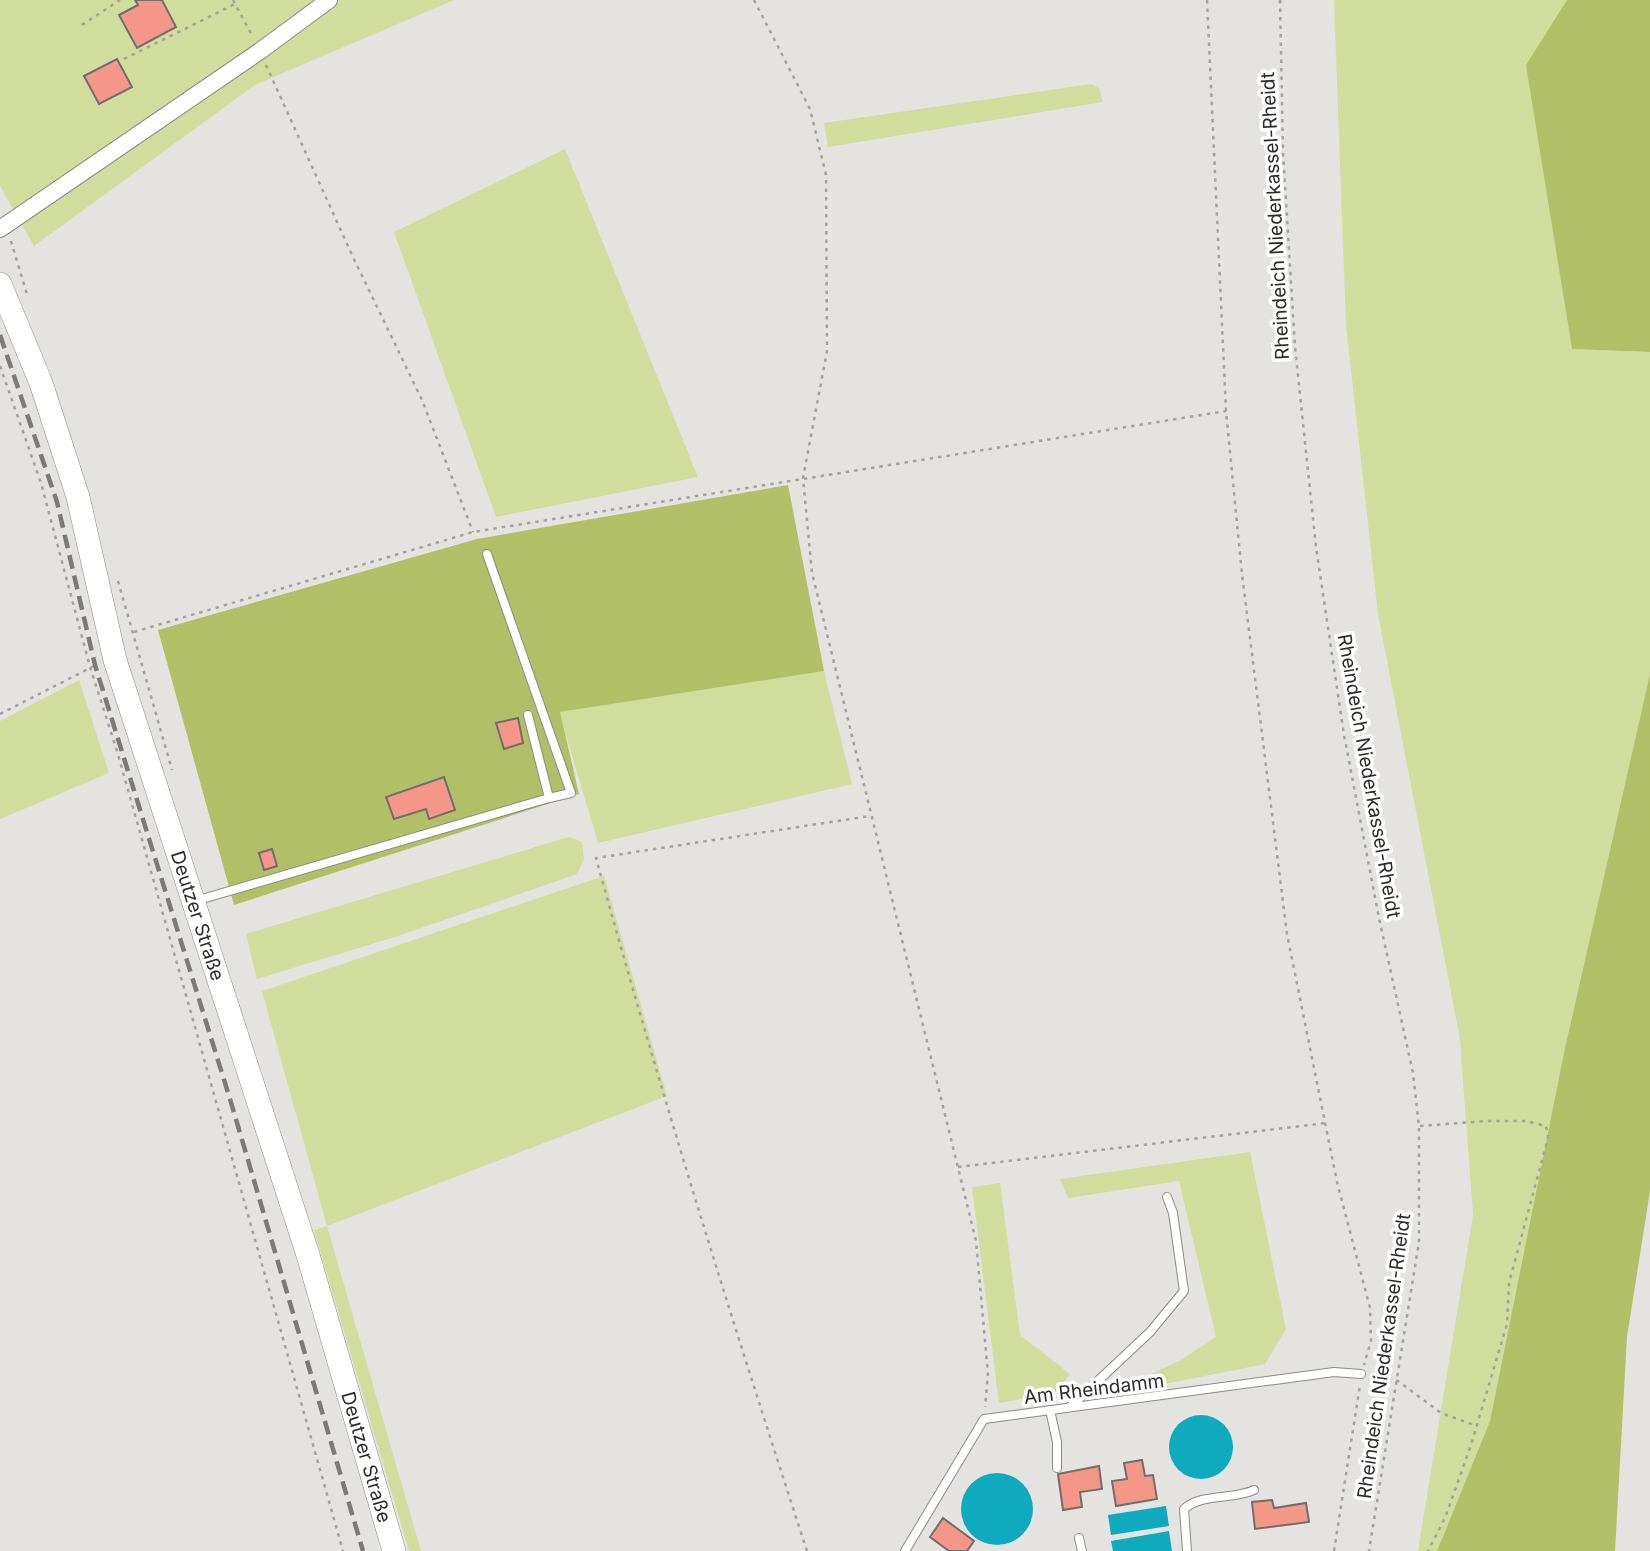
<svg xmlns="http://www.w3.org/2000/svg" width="1650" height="1551" font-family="Inter,sans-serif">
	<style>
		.green { fill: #d0dd9c }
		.forest { fill: #b1c067 }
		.water { fill: #10aabe }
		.building { fill: #f49789; stroke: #716d6d; stroke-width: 2 }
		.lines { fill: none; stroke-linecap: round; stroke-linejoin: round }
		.lane-casing { stroke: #8b8a87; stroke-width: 10 }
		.street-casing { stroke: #8b8a87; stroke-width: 18 }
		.secondary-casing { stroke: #8b8a87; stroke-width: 24 }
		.path { stroke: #a4a3a1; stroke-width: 2.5; stroke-dasharray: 3.5 5; stroke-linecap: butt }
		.lane { stroke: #fff; stroke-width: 8 }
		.street { stroke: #fff; stroke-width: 16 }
		.secondary { stroke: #fff; stroke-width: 23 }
		.rail { stroke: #7b7a78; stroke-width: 4.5; stroke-dasharray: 14 7; stroke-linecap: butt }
		.labels { text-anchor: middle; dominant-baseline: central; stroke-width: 7; stroke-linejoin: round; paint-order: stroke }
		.street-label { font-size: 19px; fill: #2c2b2a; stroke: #fff }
	</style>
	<rect width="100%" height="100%" fill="#e4e3e0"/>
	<g class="green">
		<path d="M0,0H454L255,85L34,246L0,186Z"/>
		<path d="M1334,0H1567L1527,65L1572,349L1650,352V674L1565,1048L1490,1421L1437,1551H1418L1473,1215L1460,1039L1378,614L1346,325Z"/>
		<path d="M1091,84L1099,88L1103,102L828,147L824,123Z"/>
		<path d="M565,149L698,477L496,517L394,232Z"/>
		<path d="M824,671L852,784L598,843L559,712Z"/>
		<path d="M79,680L109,773L0,819V721Z"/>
		<path d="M569,837L582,842L584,859L577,874L398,936L257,979L246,934Z"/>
		<path d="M604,876L667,1096L327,1226L421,1551H409L314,1230L327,1226L262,991Z"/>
		<path d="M1250,1152L1286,1329L1265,1364L1104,1396L1181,1360L1216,1337L1179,1181L1068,1198L1060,1179Z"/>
		<path d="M1000,1183L1020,1335L1070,1374L1056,1393L999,1403L972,1187Z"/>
	</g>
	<g class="forest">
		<path d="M1567,0H1650V352L1572,349L1526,65Z"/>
		<path d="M788,485L824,671L560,712L579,794L234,905L158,630L477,539Z"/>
		<path d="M1650,674V1191L1627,1337L1615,1551H1437L1490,1421L1565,1048Z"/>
	</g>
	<g class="water">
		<circle cx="1201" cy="1447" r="32"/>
		<circle cx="997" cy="1509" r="36"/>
		<path d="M1166,1506L1169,1526L1111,1535L1108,1515Z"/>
		<path d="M1169,1531L1172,1551H1113L1111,1541Z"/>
	</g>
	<g class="building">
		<path d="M135,0H162L176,27L137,48L119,15L138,5Z"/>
		<path d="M117,59L132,87L99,104L84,76Z"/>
		<path d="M518,718L523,743L504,749L496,723Z"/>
		<path d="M444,777L455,810L429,819L426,809L394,819L386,797Z"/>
		<path d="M272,849L277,866L264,870L259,853Z"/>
		<path d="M1142,1460L1145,1476L1153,1475L1157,1499L1116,1506L1112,1481L1127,1479L1124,1463Z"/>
		<path d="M1099,1466L1102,1489L1080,1492L1082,1507L1063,1510L1058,1474Z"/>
		<path d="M1272,1500L1274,1508L1306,1503L1309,1522L1255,1529L1252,1502Z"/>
		<path d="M943,1518L974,1541L967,1551H949L930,1537Z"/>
	</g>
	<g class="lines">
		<g class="lane-casing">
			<g id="lane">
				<path d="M487,554L571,793L549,798"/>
				<path d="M195,901L549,798L528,715"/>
				<path d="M1070,1407L1150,1332L1184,1291L1173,1213L1167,1197"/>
				<path d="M1050,1410L1057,1442V1468"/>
				<path d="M1079,1538L1082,1551"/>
				<path d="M905,1551L984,1419L1334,1372L1361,1374"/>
				<path d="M1187,1551L1184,1509C1202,1493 1233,1500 1254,1490"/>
			</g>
		</g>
		<g class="street-casing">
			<path id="street" d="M0,229L260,51L329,0"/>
		</g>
		<g class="secondary-casing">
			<g id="secondary">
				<path id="s1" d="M0,284L41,383L78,497L115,660L308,1255L394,1551"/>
			</g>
		</g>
		<g class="path">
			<path d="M233,0L253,37"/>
			<path d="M754,0L810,109L826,175L827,351L803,478L812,573L976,1241L988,1374L985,1407"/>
			<path d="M1207,0L1226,411L1242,574L1287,934L1337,1182L1370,1308L1371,1341L1364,1365"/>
			<path d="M1280,0L1283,152L1295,347L1316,547L1344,735L1379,918L1413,1073L1419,1127V1242L1369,1551"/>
			<path d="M82,25L120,0"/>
			<path d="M124,59L235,4"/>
			<path d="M266,65L352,255L422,400L473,532"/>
			<path d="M11,241L28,298"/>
			<path d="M0,366L41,483L90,667L117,751L343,1551"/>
			<path d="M118,581L172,770"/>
			<path d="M134,632L473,532L1226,411"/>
			<path d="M0,714L98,664"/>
			<path d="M1420,1126L1487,1121H1526L1546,1126L1548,1138L1509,1283L1507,1324L1471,1445L1445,1518L1428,1551"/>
			<path d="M958,1167L1326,1123"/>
			<path d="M1371,1376L1398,1381L1441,1413L1477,1426"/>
			<path d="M807,1551C732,1321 660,1091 596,858L870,816"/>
			<path d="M1334,1551L1360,1385"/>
		</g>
		<use href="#lane" class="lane"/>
		<use href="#street" class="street"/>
		<use href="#secondary" class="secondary"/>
		<path class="rail" d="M0,335L57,502L95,665L230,1099L363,1551"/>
	</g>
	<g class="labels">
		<g class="street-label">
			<text transform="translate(1275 216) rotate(-93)">Rheindeich Niederkassel-Rheidt</text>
			<text transform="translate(1369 776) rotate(80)">Rheindeich Niederkassel-Rheidt</text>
			<text stroke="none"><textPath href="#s1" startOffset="663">Deutzer Straße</textPath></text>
			<text transform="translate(1384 1356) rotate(-82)">Rheindeich Niederkassel-Rheidt</text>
			<text transform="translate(1094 1389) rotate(-7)">Am Rheindamm</text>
			<text stroke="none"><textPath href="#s1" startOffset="1230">Deutzer Straße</textPath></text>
		</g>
	</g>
</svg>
